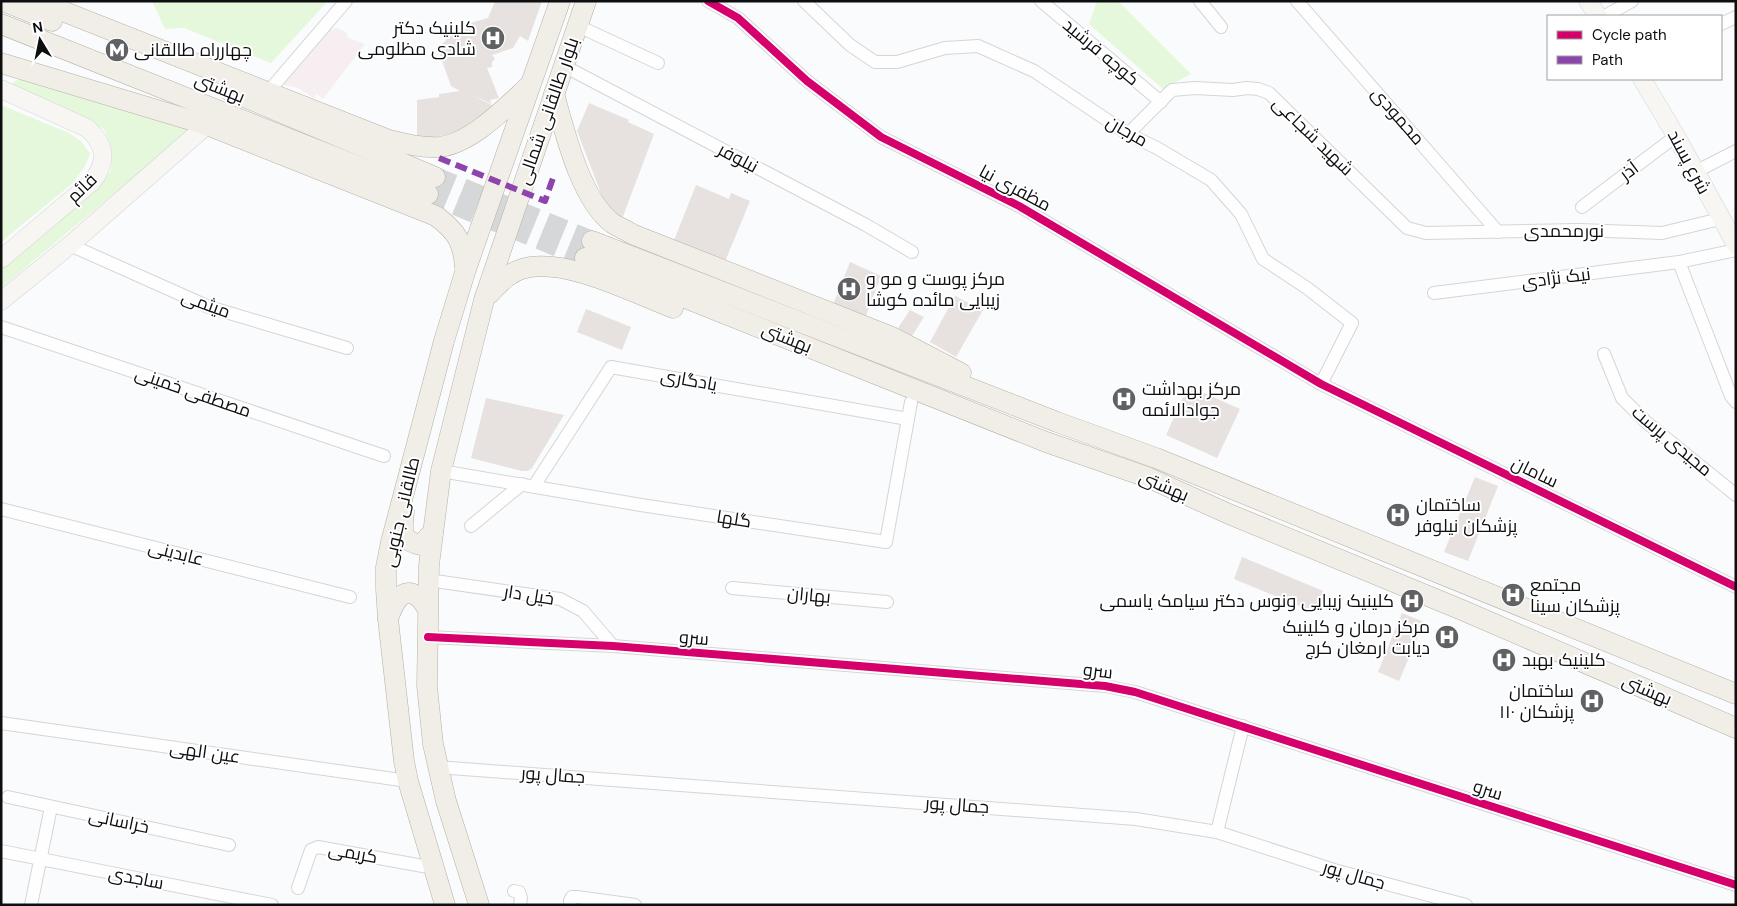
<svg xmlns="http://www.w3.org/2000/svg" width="1737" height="906" font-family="'DM Sans',Cairo,sans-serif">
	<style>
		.commercial { fill: #f6eef1 }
		.green { fill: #e5f8db }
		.building { fill: #e7e1e0 }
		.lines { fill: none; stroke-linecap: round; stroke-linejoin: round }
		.primary-tunnel { stroke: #d6d7d9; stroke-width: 20; stroke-dasharray: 20 10; stroke-linecap: butt }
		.minor-casing { stroke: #d4d5d7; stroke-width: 14 }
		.secondary-casing { stroke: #d4d5d7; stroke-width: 19 }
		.primary-casing { stroke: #b6b0a6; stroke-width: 21 }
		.minor { stroke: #fefeff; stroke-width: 12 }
		.secondary { stroke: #f7f6f3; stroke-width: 18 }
		.primary { stroke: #f1ede7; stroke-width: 20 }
		.quiet { stroke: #8e44ad; stroke-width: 6; stroke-dasharray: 12 6; stroke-linecap: butt }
		.cycleway-casing { stroke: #fff; stroke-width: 11 }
		.cycleway { stroke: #d6006c; stroke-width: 8 }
		.labels { text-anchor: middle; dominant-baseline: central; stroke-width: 4; stroke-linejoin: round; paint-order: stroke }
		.poi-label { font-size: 18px; fill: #0d0e10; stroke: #fff; text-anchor: start }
		.street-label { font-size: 18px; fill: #0d0e10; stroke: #fff }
	</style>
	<rect width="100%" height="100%" fill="#fafbfd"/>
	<path class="commercial" d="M327,25L332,30L336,28L346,32L348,38L365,44L323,99L317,94L314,98L298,88L280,84Z"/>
	<g class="green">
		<path d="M152,1H328L271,63L184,28L165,29Z"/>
		<path d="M1097,1H1118L1191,74L1163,89L1089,24Z"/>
		<path d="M17,80H36L196,125L1,288V267L110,172C114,155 111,144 104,129L9,86Z"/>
		<path d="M1,105L69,133L81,141L90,154L85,166L73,183L1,242Z"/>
	</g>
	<g class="building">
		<path d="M495,1H542L528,41L520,36L513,48L492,55L495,59L492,62V67L487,68L499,98L490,100L492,104L469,94L496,107L457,133L429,138L417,137V100L439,97V94L460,91L451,86L438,49L446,40V35L456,33V27L488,18Z"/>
		<path d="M589,103L629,120L628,122L654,134L622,219L609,214L577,131Z"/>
		<path d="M696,185L729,199L731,193L750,201L724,264L673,243Z"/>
		<path d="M850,262L881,276L865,318L830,312Z"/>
		<path d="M955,296L983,310L956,357L930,342Z"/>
		<path d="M586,309L631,327L622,350L577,332Z"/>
		<path d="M910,310L924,317L912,336L898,328Z"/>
		<path d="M1188,386L1240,409L1217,458L1166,435Z"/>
		<path d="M486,398L564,415L532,468L528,471H522L471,458Z"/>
		<path d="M1475,477L1498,486L1468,561L1444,552Z"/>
		<path d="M1242,557L1323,591L1314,612L1234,579Z"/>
		<path d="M1402,613L1424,622L1399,681L1378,672Z"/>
	</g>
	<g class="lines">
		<g class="primary-tunnel">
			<path d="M435,177L592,241"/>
			<path d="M428,194L585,258"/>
		</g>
		<g class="minor-casing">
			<g id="minor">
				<path d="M708,1L738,18L807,81L881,137L1019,206L1321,384L1736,587"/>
				<path d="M804,1L850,45L875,62H897L945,48L978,46L1034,71L1128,134L1157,148L1211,180L1241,214L1263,259L1307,288L1352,323L1321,384"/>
				<path d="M1041,1L1161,102"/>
				<path d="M1200,1L1221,27"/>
				<path d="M1297,1L1498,232"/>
				<path d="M1605,16L1632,1"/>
				<path d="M1721,24L1736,17"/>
				<path d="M578,26L658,63"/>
				<path d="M564,66L866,225L912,252"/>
				<path d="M268,92L346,1"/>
				<path d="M1128,134L1172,90L1195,88L1233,90L1247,88L1258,89L1269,93L1407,228L1426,233L1579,230L1662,233L1720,219"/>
				<path d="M1695,172L1736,151"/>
				<path d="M1582,207L1676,136"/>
				<path d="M70,245L209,307L347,348"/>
				<path d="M1679,262L1731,396L1736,402"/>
				<path d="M1434,293L1679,262L1736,250"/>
				<path d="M1,327L384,456"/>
				<path d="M1604,354L1622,398L1646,422L1736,495"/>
				<path d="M441,471L641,505L886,542L911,402"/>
				<path d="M534,486L611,367L908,419"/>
				<path d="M1,509L350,597"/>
				<path d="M471,526L522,484"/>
				<path d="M428,580L560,599L583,611L613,646"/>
				<path d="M732,588L887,602"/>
				<path d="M428,637L613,646L1105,686L1135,692L1736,885"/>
				<path d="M1,723L408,781"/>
				<path d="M437,767L1136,819L1217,832L1334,870L1466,905"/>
				<path d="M8,797L229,845"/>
				<path d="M1217,832L1243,726"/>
				<path d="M1,851L272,905"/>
				<path d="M298,888L311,850L318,847L434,868"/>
				<path d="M514,891L519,892L521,898L520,905"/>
				<path d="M570,901L572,897H577L635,905"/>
				<path d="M31,905L51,807"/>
			</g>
		</g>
		<g class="secondary-casing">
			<g id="secondary">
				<path d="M1588,1L1598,16"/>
				<path d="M1642,79L1676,136L1736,245"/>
				<path d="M1,89L87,128C106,145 108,161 92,182L1,259"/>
				<path d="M1,301L70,245L207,125"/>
			</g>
		</g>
		<g class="primary-casing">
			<g id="primary">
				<path d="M3,1L52,21"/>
				<path d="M37,1L389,140C406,144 422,148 439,147C471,144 506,107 529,86"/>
				<path d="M1,24L428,194"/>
				<path d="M1,63L207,125L436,216C456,231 463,241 465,267"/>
				<path d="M230,91L435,177"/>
				<path d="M554,94C565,132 580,198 612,223C618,227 626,230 632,234L892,337L961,373"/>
				<path d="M592,241L1057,422L1156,458L1736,694"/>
				<path d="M585,258L1046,442L1147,477L1229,514L1462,610L1736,728"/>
				<path d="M489,294C499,284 508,273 522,269C563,256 634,293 673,308"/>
				<path d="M404,512C402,530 400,541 421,545L433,532"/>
				<path d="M388,619C392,607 401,585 417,596C421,598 425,605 427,608"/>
				<path d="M445,905L408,781L404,761L388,619L386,589V567L391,542L444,341L466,269L560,1"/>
				<path d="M479,905L446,801L433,744L427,686L429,565L441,471L484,300L586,1"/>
			</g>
		</g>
		<use href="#minor" class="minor"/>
		<use href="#secondary" class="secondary"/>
		<use href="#primary" class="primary"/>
		<path class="quiet" d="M439,158L545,201L553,178"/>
		<g class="cycleway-casing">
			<g id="cycleway">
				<path d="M708,1L738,18L807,81L881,137L1019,206L1321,384L1736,587"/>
				<path d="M428,637L613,646L1105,686L1135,692L1736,885"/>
			</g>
		</g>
		<use href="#cycleway" class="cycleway"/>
	</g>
	<defs>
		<g id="hospital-disc" transform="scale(1.25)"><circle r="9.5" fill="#606163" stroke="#fff"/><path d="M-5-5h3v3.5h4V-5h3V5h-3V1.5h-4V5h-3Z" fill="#fff"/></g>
		<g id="metro-disc" transform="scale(1.25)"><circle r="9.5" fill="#606163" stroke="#fff"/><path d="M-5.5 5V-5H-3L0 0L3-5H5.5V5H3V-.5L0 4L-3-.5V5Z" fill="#fff"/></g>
	</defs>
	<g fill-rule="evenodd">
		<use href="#hospital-disc" x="493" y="38"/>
		<use href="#metro-disc" x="117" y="50"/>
		<use href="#hospital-disc" x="849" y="289"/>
		<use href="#hospital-disc" x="1124" y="399"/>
		<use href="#hospital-disc" x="1398" y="515"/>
		<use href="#hospital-disc" x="1513" y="595"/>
		<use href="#hospital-disc" x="1412" y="601"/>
		<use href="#hospital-disc" x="1447" y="637"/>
		<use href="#hospital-disc" x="1504" y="660"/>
		<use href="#hospital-disc" x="1592" y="701"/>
	</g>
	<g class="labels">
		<g class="poi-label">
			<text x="476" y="28" text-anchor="end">کلینیک دکتر<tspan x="476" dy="21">شادی مظلومی</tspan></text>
			<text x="134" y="50">چهارراه طالقانی</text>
			<text x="866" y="279">مرکز پوست و مو و<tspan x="866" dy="21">زیبایی مائده کوشا</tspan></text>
			<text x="1142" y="389">مرکز بهداشت<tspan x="1142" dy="21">جوادالائمه</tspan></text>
			<text x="1416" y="505">ساختمان<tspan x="1416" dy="21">پزشکان نیلوفر</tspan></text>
			<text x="1530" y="585">مجتمع<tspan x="1530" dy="21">پزشکان سینا</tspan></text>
			<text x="1394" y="601" text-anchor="end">کلینیک زیبایی ونوس دکتر سیامک یاسمی</text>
			<text x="1430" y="627" text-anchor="end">مرکز درمان و کلینیک<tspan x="1430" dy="21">دیابت ارمغان کرج</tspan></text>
			<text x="1522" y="660">کلینیک بهبد</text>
			<text x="1574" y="691" text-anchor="end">ساختمان<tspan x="1574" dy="21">پزشکان ۱۱۰</tspan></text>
		</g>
		<g class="street-label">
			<text transform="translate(1101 52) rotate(40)">كوچه فرشيد</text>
			<text transform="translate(220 88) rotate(22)">بهشتى</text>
			<text transform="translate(548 111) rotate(-71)">بلوار طالقانی شمالی</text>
			<text transform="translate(1398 116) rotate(49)">محمودی</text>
			<text transform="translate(1127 131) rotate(30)">مرجان</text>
			<text transform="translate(1313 136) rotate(44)">شهید شجاعی</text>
			<text transform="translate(738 158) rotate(28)">نیلوفر</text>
			<text transform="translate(1689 162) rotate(62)">شرع پسند</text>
			<text transform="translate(1629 171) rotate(-37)">آذر</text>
			<text transform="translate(82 188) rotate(-44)">قائم</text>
			<text transform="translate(1015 188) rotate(28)">مظفری نیا</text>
			<text x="1564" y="231">نورمحمدی</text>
			<text transform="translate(1556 278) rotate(-7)">نیک نژادی</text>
			<text transform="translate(206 304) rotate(20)">میثمی</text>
			<text transform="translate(787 338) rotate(22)">بهشتى</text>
			<text transform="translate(689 380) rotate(10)">یادگاری</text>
			<text transform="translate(193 392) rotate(19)">مصطفی خمینی</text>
			<text transform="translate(1672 441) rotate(40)">مجیدی پرست</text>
			<text transform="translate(1535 472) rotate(26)">سامان</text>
			<text transform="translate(1164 486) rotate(23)">بهشتى</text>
			<text transform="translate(401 512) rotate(-77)">طالقانی جنوبی</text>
			<text transform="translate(734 519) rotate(9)">گلها</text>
			<text transform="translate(176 553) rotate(14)">عابدینی</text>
			<text transform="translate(529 595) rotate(9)">خیل دار</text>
			<text transform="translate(809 595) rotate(5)">بهاران</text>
			<text transform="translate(694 638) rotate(5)">سرو</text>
			<text transform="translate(1098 671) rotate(7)">سرو</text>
			<text transform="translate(1647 690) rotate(23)">بهشتى</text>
			<text transform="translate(205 752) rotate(8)">عین الهی</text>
			<text transform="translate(553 775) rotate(4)">جمال پور</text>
			<text transform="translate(1488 790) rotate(18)">سرو</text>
			<text transform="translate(957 805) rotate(4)">جمال پور</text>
			<text transform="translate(119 821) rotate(12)">خراسانی</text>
			<text transform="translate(353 853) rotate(10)">کریمی</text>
			<text transform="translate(1354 875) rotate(16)">جمال پور</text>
			<text transform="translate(136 878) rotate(11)">ساجدی</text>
		</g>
	</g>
	<rect width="1737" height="906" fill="none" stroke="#0d0e10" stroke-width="5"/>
	<rect x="1547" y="15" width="175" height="65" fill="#ffffff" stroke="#9e9f9f"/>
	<rect x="1557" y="31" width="25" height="8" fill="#d6006c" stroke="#9e9f9f"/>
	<text x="1592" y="40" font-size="15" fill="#0d0e10">Cycle path</text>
	<rect x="1557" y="56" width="25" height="8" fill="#8e44ad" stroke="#9e9f9f"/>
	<text x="1592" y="65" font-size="15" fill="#0d0e10">Path</text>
	<g transform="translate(40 40) rotate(350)" stroke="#ffffff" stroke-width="4" paint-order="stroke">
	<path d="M0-4L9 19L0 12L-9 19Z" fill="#0d0e10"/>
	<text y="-8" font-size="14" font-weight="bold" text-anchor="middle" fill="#0d0e10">N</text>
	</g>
</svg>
